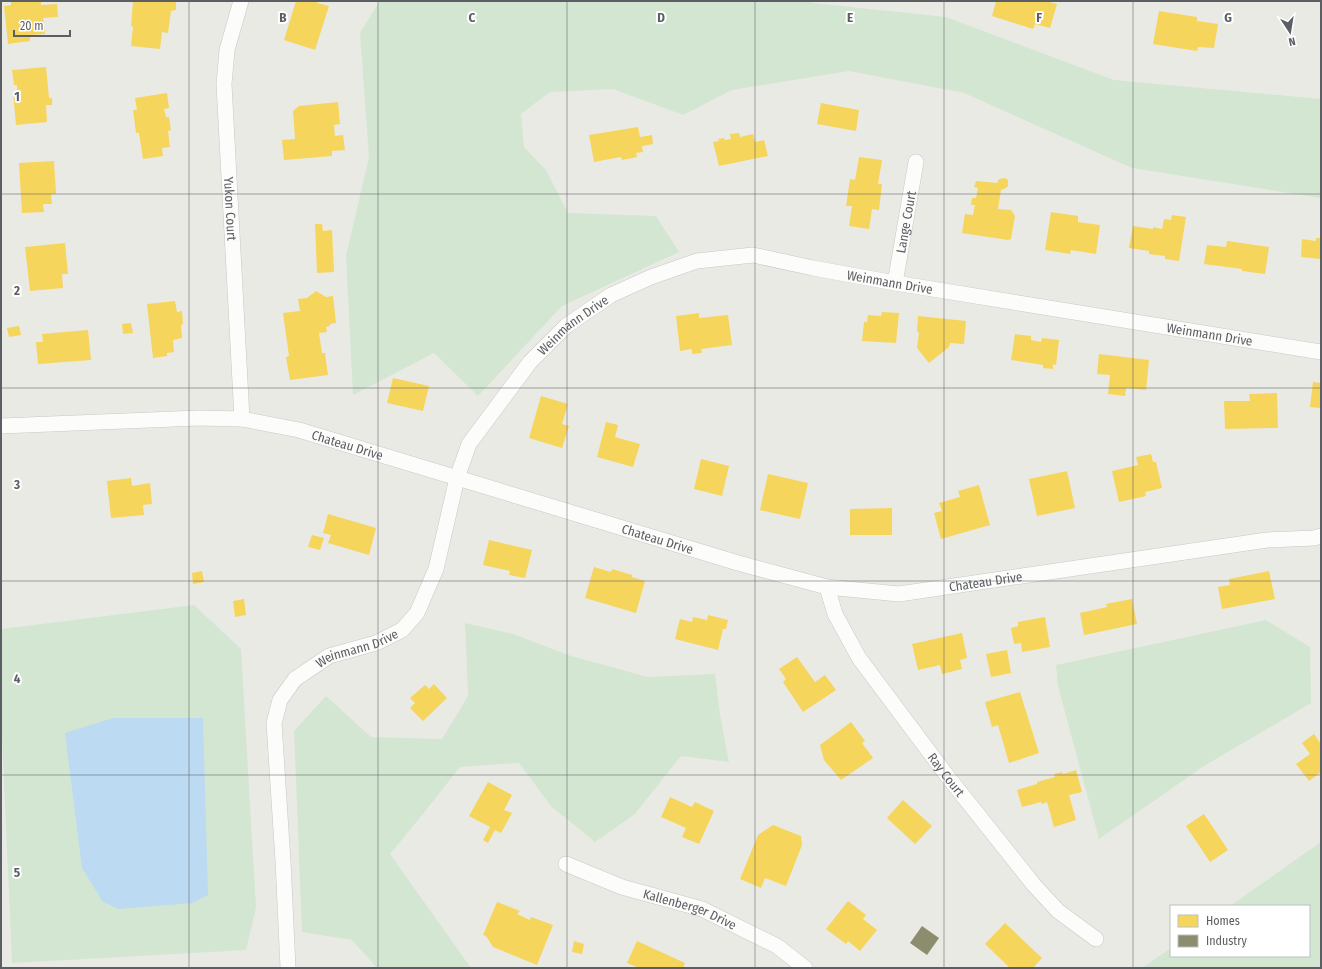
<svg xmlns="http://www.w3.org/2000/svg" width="1322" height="969" font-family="'Fira Sans Condensed',sans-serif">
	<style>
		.green { fill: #d3e6d2 }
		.water { fill: #bcdaf2 }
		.homes { fill: #f6d55c }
		.industry { fill: #8c8c6e }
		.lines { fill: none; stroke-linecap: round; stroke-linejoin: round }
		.minor-casing { stroke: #c7c7c7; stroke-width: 16 }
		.minor { stroke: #fcfcfb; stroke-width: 15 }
		.grid { fill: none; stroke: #5b5e62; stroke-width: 1; stroke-opacity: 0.55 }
		.labels { text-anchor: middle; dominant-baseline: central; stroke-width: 4; stroke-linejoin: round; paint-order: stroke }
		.street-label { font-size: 13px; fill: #5b5e62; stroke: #fff }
		.grid-label { font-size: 13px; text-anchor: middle; font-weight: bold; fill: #5b5e62; stroke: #fff; stroke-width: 4; stroke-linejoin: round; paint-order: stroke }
	</style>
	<rect width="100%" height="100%" fill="#eaeae5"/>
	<g class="green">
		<path d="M380,1H811L813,3L946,17L1114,80L1321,99V198L1132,168L964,93L849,71L732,90L683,115L613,89L550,92L521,114L524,147L546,170L568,213L656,216L679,252L562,306L478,396L434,353L353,395L346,256L369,157L360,33Z"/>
		<path d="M194,605L241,649L256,908L246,950L12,963L1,713V629Z"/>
		<path d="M1266,620L1310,647L1311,703L1204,766L1099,839L1058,686L1056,665Z"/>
		<path d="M465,623L513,634L571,656L648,677L715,674L720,715L729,762L681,756L635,814L595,842L551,806L519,763L460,767L423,814L390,854L471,968H377L352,940L302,932L294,731L326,696L371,737L442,739L468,696Z"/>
		<path d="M1321,842V968H1142L1171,948V956H1309V906H1230Z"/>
	</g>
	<path class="water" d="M113,718H203L208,895L192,903L119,909L103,902L82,868L65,733Z"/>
	<g class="homes">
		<path d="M11,1H41V5L57,4L58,17L43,18L45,34L30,35V41L8,44L4,6L11,5Z"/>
		<path d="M133,1H176V10L171,11L168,33L162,32L160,49L131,46L133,27L131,26Z"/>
		<path d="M296,1H318L317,3L329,6L315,50L284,40Z"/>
		<path d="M996,1H1046L1057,4L1050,28L1035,24L1033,29L992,16Z"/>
		<path d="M1159,11L1197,17V21L1218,24L1214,48L1198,47L1197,51L1153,44Z"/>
		<path d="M46,67L49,98H52V105H46L47,122L16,125L13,92H17V85H14L12,70Z"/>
		<path d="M167,93L169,108L164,109L166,117H169L171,130L168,131L170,147L162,148L163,156L143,159L139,133H136L133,110H137L135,98Z"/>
		<path d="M338,102L340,124L334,125L335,136L343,135L345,150L332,151V156L284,160L282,140L295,139L293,111L299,106Z"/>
		<path d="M821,103L859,110L856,131L817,124Z"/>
		<path d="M638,127L640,137L652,135L653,144L642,146L643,152L636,153L637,157L622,160L621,157L594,162L589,135Z"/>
		<path d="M739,133L740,137L753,134L755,142L764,140L768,156L719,166L713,142L719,141L718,139L724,138L725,140L731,139L730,134Z"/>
		<path d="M859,157L882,160L878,184H882L879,210L872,209L869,229L849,226L852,206H846L850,179L855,180Z"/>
		<path d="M54,161L56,194H51L52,204H43L44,212L22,213L19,163Z"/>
		<path d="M1005,178L1008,180V186L1006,188L1001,190L998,209L1011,210L1015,216L1011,239L1008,240L962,233L965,214L973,215L975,205H971L972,198H976L978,188L974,187L976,181L997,183L999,179Z"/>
		<path d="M1051,212L1078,216V222L1100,225L1096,254L1071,250L1070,254L1045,250Z"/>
		<path d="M1172,215L1186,217L1179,261L1165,259V256L1149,254V251L1129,248L1133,226L1153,229V227L1162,229L1164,219L1171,220Z"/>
		<path d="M315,224H322L323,231L332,230L334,272L317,273Z"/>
		<path d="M1316,238H1321V259L1301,257L1302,239L1316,241Z"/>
		<path d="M1227,241L1269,247L1265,274L1242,271V269L1204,264L1207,245L1226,247Z"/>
		<path d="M65,243L68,274H62L63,288L30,291L25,247Z"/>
		<path d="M316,291L326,297L333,296L336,323L330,324V326L326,327L327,332L319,333L322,353H325L328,375L290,380L286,357L289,356L283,313L300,311L298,299L307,298Z"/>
		<path d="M175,301L177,312L182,311L183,324L181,325L182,338L173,340L174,352L167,353V356L153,358L147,304Z"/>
		<path d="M882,312L899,313L896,343L862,341L864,322H867L868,315L881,316Z"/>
		<path d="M699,313V318L728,315L732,345L701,349L702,353L692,354V349L680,351L676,316Z"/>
		<path d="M918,316L966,321L964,344L950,343L949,347L929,363L917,348L919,333L917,331Z"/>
		<path d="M131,323L133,333L123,334L122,324Z"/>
		<path d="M19,326L21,335L9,337L7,328Z"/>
		<path d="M88,330L91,360L38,364L36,342H43L42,334Z"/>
		<path d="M1015,334L1031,336V340L1041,342L1042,338L1059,340L1056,365L1053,364V369L1043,368V365L1011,360Z"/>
		<path d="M1099,354L1149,360L1146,390L1126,388L1125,396L1108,394L1110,375L1097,374Z"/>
		<path d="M393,378L429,386L423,411L387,403Z"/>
		<path d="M1313,382L1321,383V408L1310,407Z"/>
		<path d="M1277,393L1278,428L1225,429L1224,401H1250L1249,394Z"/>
		<path d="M541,396L568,404L562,424L569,426L562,448L529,438Z"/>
		<path d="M606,422L618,425L615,437L640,444L633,467L597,457Z"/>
		<path d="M1151,454L1153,462H1156L1162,488L1145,492L1146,496L1119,502L1112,471L1138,465L1136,457Z"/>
		<path d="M701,459L729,466L722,496L694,489Z"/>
		<path d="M1067,471L1075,508L1037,516L1029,479Z"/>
		<path d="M768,474L808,483L800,519L760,510Z"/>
		<path d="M131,478L132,486L150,483L152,504L143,505L144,515L111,518L107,481Z"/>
		<path d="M979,485L990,525L941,539L934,513L942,511L939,503L960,497L958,491Z"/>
		<path d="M892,508V535H850V509Z"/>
		<path d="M328,514L376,528L369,555L328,543L331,535L323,533Z"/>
		<path d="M312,535L324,538L320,550L308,547Z"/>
		<path d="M489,540L532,550L525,578L509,575L510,571L483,565Z"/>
		<path d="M594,567L611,572L612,569L632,575V577L645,581L636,613L585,598Z"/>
		<path d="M202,571L204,582L193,584L192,573Z"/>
		<path d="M1269,571L1275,599L1222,609L1218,587L1230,585L1229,579Z"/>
		<path d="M244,599L246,615L235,617L233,601Z"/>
		<path d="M1132,599L1137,624L1084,635L1080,613L1107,607L1106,604Z"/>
		<path d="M708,615L728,620L726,629H723L718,650L675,639L680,619L692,622L693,617L707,620Z"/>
		<path d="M1045,617L1050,647L1022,652L1021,643L1014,644L1011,628L1018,626V622Z"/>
		<path d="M962,633L967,658L960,660L962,669L942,674L940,665L918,670L912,644Z"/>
		<path d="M1007,650L1011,673L991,677L986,654Z"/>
		<path d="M797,657L815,682L825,675L836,690L803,712L783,682L786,679L779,669Z"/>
		<path d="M434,684L447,698L423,721L410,708L415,703L410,698L425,685L429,689Z"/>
		<path d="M1020,692L1039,753L1009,763L998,725L992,727L985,702Z"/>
		<path d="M851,722L865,741L862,743L873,758L841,780L824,760L820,745Z"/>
		<path d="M1314,734L1321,744V772L1309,781L1296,764L1310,754L1302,743Z"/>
		<path d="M1076,770L1082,792L1069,795L1076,820L1054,827L1047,802L1042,804L1041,802L1022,807L1017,790L1037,784V782L1055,777L1054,774L1062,772L1063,774Z"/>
		<path d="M488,782L512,795L504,810L512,813L501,833L495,830L488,843L483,840L490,827L469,816Z"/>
		<path d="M670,797L692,807L695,802L714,811L699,844L682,837L686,828L661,817Z"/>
		<path d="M903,800L932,826L915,844L887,818Z"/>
		<path d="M1204,814L1228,850L1210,862L1186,826Z"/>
		<path d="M773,825L801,836L802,845L786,886L765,878L761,888L740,879L758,835Z"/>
		<path d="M848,901L866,915L863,919L877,930L860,951L848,941L846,944L826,929Z"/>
		<path d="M497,902L520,911L517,914L530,920L531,917L553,925L537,965L493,947L486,936L483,935Z"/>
		<path d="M1005,923L1042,958L1033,968H1010L985,944Z"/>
		<path d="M574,941L584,944L582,954L572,952Z"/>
		<path d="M637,941L685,963L683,968H639L627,963Z"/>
	</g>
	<path class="industry" d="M922,926L939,938L927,955L910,943Z"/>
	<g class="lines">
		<g class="minor-casing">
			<g id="minor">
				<path id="s1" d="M241,1L227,50L224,84L242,419"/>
				<path id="s2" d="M895,283L916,162"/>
				<path id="s3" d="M1,426L199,418L242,419L299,430L738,563L827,587L899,594L1267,540L1314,538L1321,536"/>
				<path id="s4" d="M827,587L835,614L859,658L948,777L1034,885L1058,911L1096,939"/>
				<path id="s5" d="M566,864L622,887L702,909L777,946L805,968"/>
				<path id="s6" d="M288,968L283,861L274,723L280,700L295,679L329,656L376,643L402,630L417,613L436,569L457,478L469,444L530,362L566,326L611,295L651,277L697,261L753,255L813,268L895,283L1321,352"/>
			</g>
		</g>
		<use href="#minor" class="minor"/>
	</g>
	<path class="grid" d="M189,1V968M378,1V968M567,1V968M755,1V968M944,1V968M1133,1V968M1,194H1321M1,388H1321M1,581H1321M1,775H1321"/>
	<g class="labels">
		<g class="street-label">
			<text stroke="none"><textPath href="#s1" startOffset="210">Yukon Court</textPath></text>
			<text stroke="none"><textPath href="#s2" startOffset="62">Lange Court</textPath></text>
			<text stroke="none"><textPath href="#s6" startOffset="1110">Weinmann Drive</textPath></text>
			<text stroke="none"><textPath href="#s6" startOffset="773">Weinmann Drive</textPath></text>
			<text stroke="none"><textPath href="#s6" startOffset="1434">Weinmann Drive</textPath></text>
			<text stroke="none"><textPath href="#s3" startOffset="350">Chateau Drive</textPath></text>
			<text stroke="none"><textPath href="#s3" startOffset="674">Chateau Drive</textPath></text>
			<text stroke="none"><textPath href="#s3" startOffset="1010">Chateau Drive</textPath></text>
			<text stroke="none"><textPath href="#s6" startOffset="365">Weinmann Drive</textPath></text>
			<text stroke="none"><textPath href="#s4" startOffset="224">Ray Court</textPath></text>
			<text stroke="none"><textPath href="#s5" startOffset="132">Kallenberger Drive</textPath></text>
		</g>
	</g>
	<g class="grid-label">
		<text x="283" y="22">B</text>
		<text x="472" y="22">C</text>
		<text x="661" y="22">D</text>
		<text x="850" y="22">E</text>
		<text x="1039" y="22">F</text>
		<text x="1228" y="22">G</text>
		<text x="17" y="101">1</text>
		<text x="17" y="295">2</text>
		<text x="17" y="489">3</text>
		<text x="17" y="683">4</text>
		<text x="17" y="877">5</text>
	</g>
	<rect width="1322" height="969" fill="none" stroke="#5b5e62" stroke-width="4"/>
	<rect x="1170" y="905" width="140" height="52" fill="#ffffff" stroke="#bdbfc0"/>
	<rect x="1178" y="915" width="20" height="12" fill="#f6d55c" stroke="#bdbfc0"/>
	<text x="1206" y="925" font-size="12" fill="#5b5e62">Homes</text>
	<rect x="1178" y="935" width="20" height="12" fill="#8c8c6e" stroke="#bdbfc0"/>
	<text x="1206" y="945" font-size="12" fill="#5b5e62">Industry</text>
	<g transform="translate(1290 32) rotate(168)" stroke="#ffffff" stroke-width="3" paint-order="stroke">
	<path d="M0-3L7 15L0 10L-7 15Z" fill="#5b5e62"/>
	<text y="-6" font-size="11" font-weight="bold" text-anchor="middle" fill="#5b5e62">N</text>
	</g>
	<path d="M14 30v6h56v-6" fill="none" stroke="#5b5e62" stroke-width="2"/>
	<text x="20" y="30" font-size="12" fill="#5b5e62" stroke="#ffffff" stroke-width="3" paint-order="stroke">20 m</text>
</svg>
